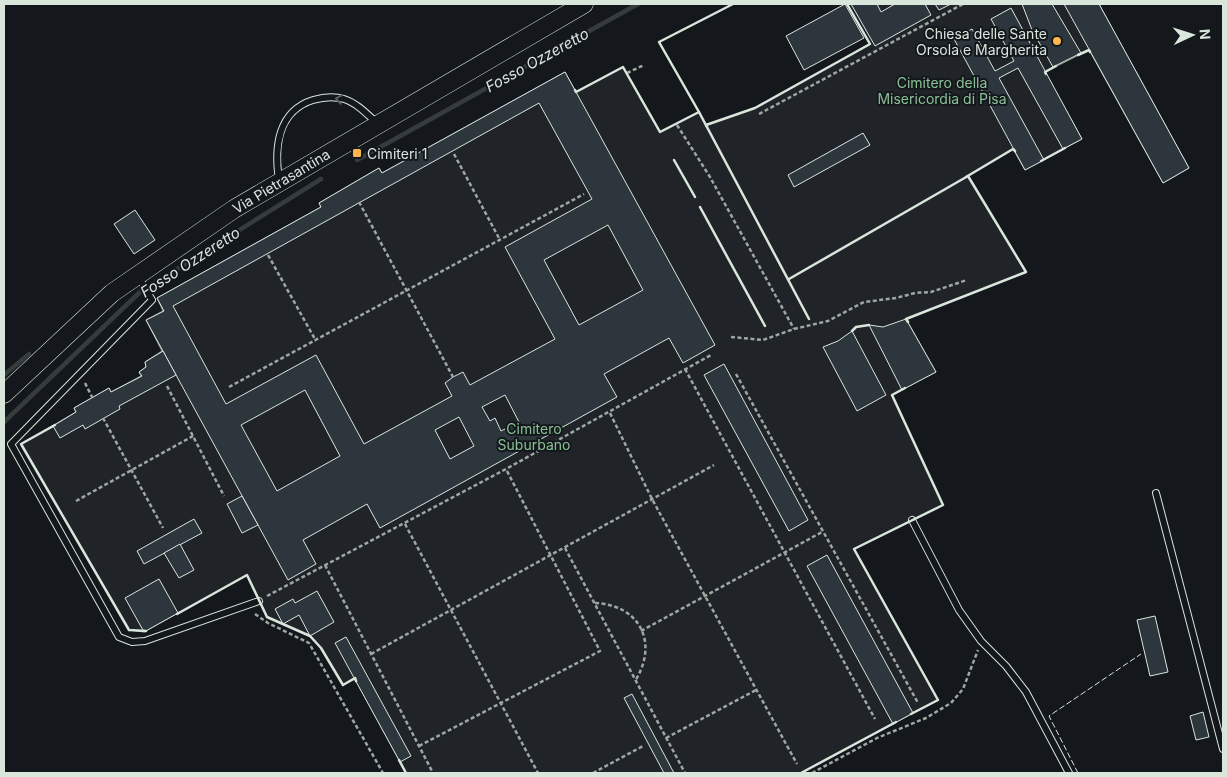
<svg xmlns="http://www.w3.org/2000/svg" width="1227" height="777" font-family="Inter,sans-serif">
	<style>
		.green { fill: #202428; stroke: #939e99 }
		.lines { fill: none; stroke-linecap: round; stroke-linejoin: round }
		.stream { stroke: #363b3e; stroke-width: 4.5 }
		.building { fill: #2c363c; stroke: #d8e6dc; fill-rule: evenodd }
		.lane-casing { stroke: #d8e6dc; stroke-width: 8 }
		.secondary-casing { stroke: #d8e6dc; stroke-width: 19 }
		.path { stroke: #9da8a2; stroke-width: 2.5; stroke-dasharray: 4 2.5; stroke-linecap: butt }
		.lane { stroke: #14181c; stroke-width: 6 }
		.secondary { stroke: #14181c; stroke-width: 18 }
		.fence { stroke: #d8e6dc; stroke-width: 1; stroke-dasharray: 6 2.5; stroke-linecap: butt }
		.wall { stroke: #d8e6dc; stroke-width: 2.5 }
		.oneway { stroke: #59605f }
		.poi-dot { fill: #ffb74d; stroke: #14181c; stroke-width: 2 }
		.labels { text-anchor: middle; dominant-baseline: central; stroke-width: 4; stroke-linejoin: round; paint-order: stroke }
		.poi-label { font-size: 14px; fill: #d8e6dc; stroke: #14181c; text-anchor: end }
		.park-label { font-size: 14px; fill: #8ac095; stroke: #14181c }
		.street-label { font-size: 14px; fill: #d8e6dc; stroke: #14181c }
		.water-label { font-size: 15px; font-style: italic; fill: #d8e6dc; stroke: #14181c }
	</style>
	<rect width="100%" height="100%" fill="#14181c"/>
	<path class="green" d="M847,4H1099L1189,168L1163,183L1089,50L1045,72L1082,139L1025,170L1013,149L968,176L1026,272L906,319L936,372L892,395L943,505L854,549L938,700L801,773H406L355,679L343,685L321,648L311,636L267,617L247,575L144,632L129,630L21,444L76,412L74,408L109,388L111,392L141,376L139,372L146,367L145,362L162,351L146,320L163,311L157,298L321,207L319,203L379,168L382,173L565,72L576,92L623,67L660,132L699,112L706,125L755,108L870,44Z"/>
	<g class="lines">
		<g class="stream">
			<path d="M357,160L638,4"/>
			<path d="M4,375L29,354"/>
			<path d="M4,422L139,293L321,179"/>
		</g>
	</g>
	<g class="building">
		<path d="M845,4L864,38L804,70L786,36Z"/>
		<path d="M851,4H877L881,12L895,4H925L931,15L875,46Z"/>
		<path d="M935,4H951L939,10Z"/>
		<path d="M1022,4H1052L1081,53L1053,67L1032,30Z"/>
		<path d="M1064,4H1099L1189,168L1163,183Z"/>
		<path d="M1011,8L1082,139L1063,149L1018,68L999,78L1044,160L1025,170L954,39L972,29L995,71L1014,61L991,19Z"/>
		<path d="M565,72L715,345L683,363L669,338L604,374L617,397L380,528L367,504L303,540L316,564L288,580L146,320L164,311L157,298L321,207L319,203L379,168L382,173ZM539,103L592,199L505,247L555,339L470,385L463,372L453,377L445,383L452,396L364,444L316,355L226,404L173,306ZM608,225L643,290L579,325L544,260ZM305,390L340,456L277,491L241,425ZM505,395L519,422L501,431L495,418L490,421L482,407ZM459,417L474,446L450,459L435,430Z"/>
		<path d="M863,133L870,145L794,187L788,175Z"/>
		<path d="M135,210L155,240L134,254L114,224Z"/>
		<path d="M906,319L936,372L902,390L869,325L883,327Z"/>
		<path d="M852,331L886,395L857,411L823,347L838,341Z"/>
		<path d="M163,351L176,375L119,406L120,409L85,429L83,425L60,438L53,426L76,412L74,408L109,388L111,392L142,376L139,372L146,367L145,362Z"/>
		<path d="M724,364L808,520L789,531L704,375Z"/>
		<path d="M242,496L258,525L242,533L227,504Z"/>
		<path d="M194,519L202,533L144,564L137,551Z"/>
		<path d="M180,544L194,570L179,578L164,553Z"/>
		<path d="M827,555L913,713L893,724L807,566Z"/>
		<path d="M159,579L178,613L144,632L125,598Z"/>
		<path d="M317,591L334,622L310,636L299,615L283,624L275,609L293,599L295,603Z"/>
		<path d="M1155,616L1168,672L1150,676L1137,620Z"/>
		<path d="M346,637L411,756L400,762L335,643Z"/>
		<path d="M632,694L674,773H664L624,698Z"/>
		<path d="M1203,712L1209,737L1196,740L1190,716Z"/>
	</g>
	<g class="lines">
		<g class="lane-casing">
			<g id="lane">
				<path d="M279,180C274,147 278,111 313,100C323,97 334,96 344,99C357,103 368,115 378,124"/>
				<path d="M138,276L152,300L11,444L119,637L132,642L145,641L259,601"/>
				<path d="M1156,493L1223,749"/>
				<path d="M912,520L959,610L981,641L1006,666L1026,692L1069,773"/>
			</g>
		</g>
		<g class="secondary-casing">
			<path id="secondary" d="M4,394L112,293L234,209L584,4"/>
		</g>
		<g class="path">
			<path d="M627,73L644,65"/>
			<path d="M759,114L963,4"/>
			<path d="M677,125L710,177L794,329"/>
			<path d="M454,154L500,240"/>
			<path d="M359,202L453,377"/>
			<path d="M268,255L316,341"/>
			<path d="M731,337L763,340L794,329L828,321L864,302L896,298L915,293L931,292L967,280"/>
			<path d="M685,369L875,719"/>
			<path d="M736,374L918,703"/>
			<path d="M85,383L92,397"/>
			<path d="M167,386L224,496"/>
			<path d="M229,387L584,194"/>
			<path d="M610,413L652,499L797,764"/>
			<path d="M103,418L163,528"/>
			<path d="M76,501L193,436"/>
			<path d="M405,524L538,773"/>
			<path d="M565,548L685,773"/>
			<path d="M325,565L433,773"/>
			<path d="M267,596L506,469L711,355"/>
			<path d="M595,603C640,605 659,643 635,681"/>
			<path d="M255,614L268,623L309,643L383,773"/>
			<path d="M641,631L822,532"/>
			<path d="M371,654L714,465"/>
			<path d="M666,738L756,690"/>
			<path d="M419,746L600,651L506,469"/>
			<path d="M593,773L643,746"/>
			<path d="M812,773L877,738L926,718L951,703L963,689L978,650"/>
		</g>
		<use href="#lane" class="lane"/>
		<use href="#secondary" class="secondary"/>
		<path class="fence" d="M1078,773L1049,716L1141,654"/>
		<g class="wall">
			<path d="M1078,55L1089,50L1090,52"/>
			<path d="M1046,74L1045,72L1056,66"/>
			<path d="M575,90L576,92L623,67L660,132L699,112L809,319"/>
			<path d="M699,112L659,42L733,4"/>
			<path d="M707,127L706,125L755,108L870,44L847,4"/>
			<path d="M674,160L695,197"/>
			<path d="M1041,161L1065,148"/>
			<path d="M966,177L1013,149L1015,151"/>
			<path d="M700,207L765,326"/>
			<path d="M789,279L968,176L1026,272L906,319L908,322"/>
			<path d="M852,331L856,327L869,325"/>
			<path d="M905,388L892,395L943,505L854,549L938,700L911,714"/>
			<path d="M55,425L21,444L129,630L146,631"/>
			<path d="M177,614L247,575L267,617L310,636L321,648L343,685L355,678L356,681"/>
			<path d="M399,760L406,773"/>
			<path d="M801,773L896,722"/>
		</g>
	</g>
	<defs><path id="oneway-chevron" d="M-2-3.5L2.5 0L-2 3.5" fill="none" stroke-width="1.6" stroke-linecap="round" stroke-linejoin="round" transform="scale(1.25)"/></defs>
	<use class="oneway" href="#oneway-chevron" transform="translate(339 99) rotate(-169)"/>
	<g class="poi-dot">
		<circle cx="1057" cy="41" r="5"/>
		<rect x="352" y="148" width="10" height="10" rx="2.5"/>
	</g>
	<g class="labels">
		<g class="poi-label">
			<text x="1047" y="33">Chiesa delle Sante<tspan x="1047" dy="16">Orsola e Margherita</tspan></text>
			<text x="367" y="153" text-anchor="start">Cimiteri 1</text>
		</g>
		<g class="park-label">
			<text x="942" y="82">Cimitero della<tspan x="942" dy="16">Misericordia di Pisa</tspan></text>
			<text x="534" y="428">Cimitero<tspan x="534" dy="16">Suburbano</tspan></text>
		</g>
		<g class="street-label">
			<text transform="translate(281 181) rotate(-31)">Via Pietrasantina</text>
		</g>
		<g class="water-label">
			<text transform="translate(537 60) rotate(-29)">Fosso Ozzeretto</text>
			<text transform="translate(190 262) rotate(-33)">Fosso Ozzeretto</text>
		</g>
	</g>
	<rect width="1227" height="777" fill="none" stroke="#d8e6dc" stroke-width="10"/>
	<g transform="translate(1192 35) rotate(86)" stroke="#14181c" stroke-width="4" paint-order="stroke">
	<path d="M0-4L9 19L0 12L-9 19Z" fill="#d8e6dc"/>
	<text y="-8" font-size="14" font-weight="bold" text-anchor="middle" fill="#d8e6dc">N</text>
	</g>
</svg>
